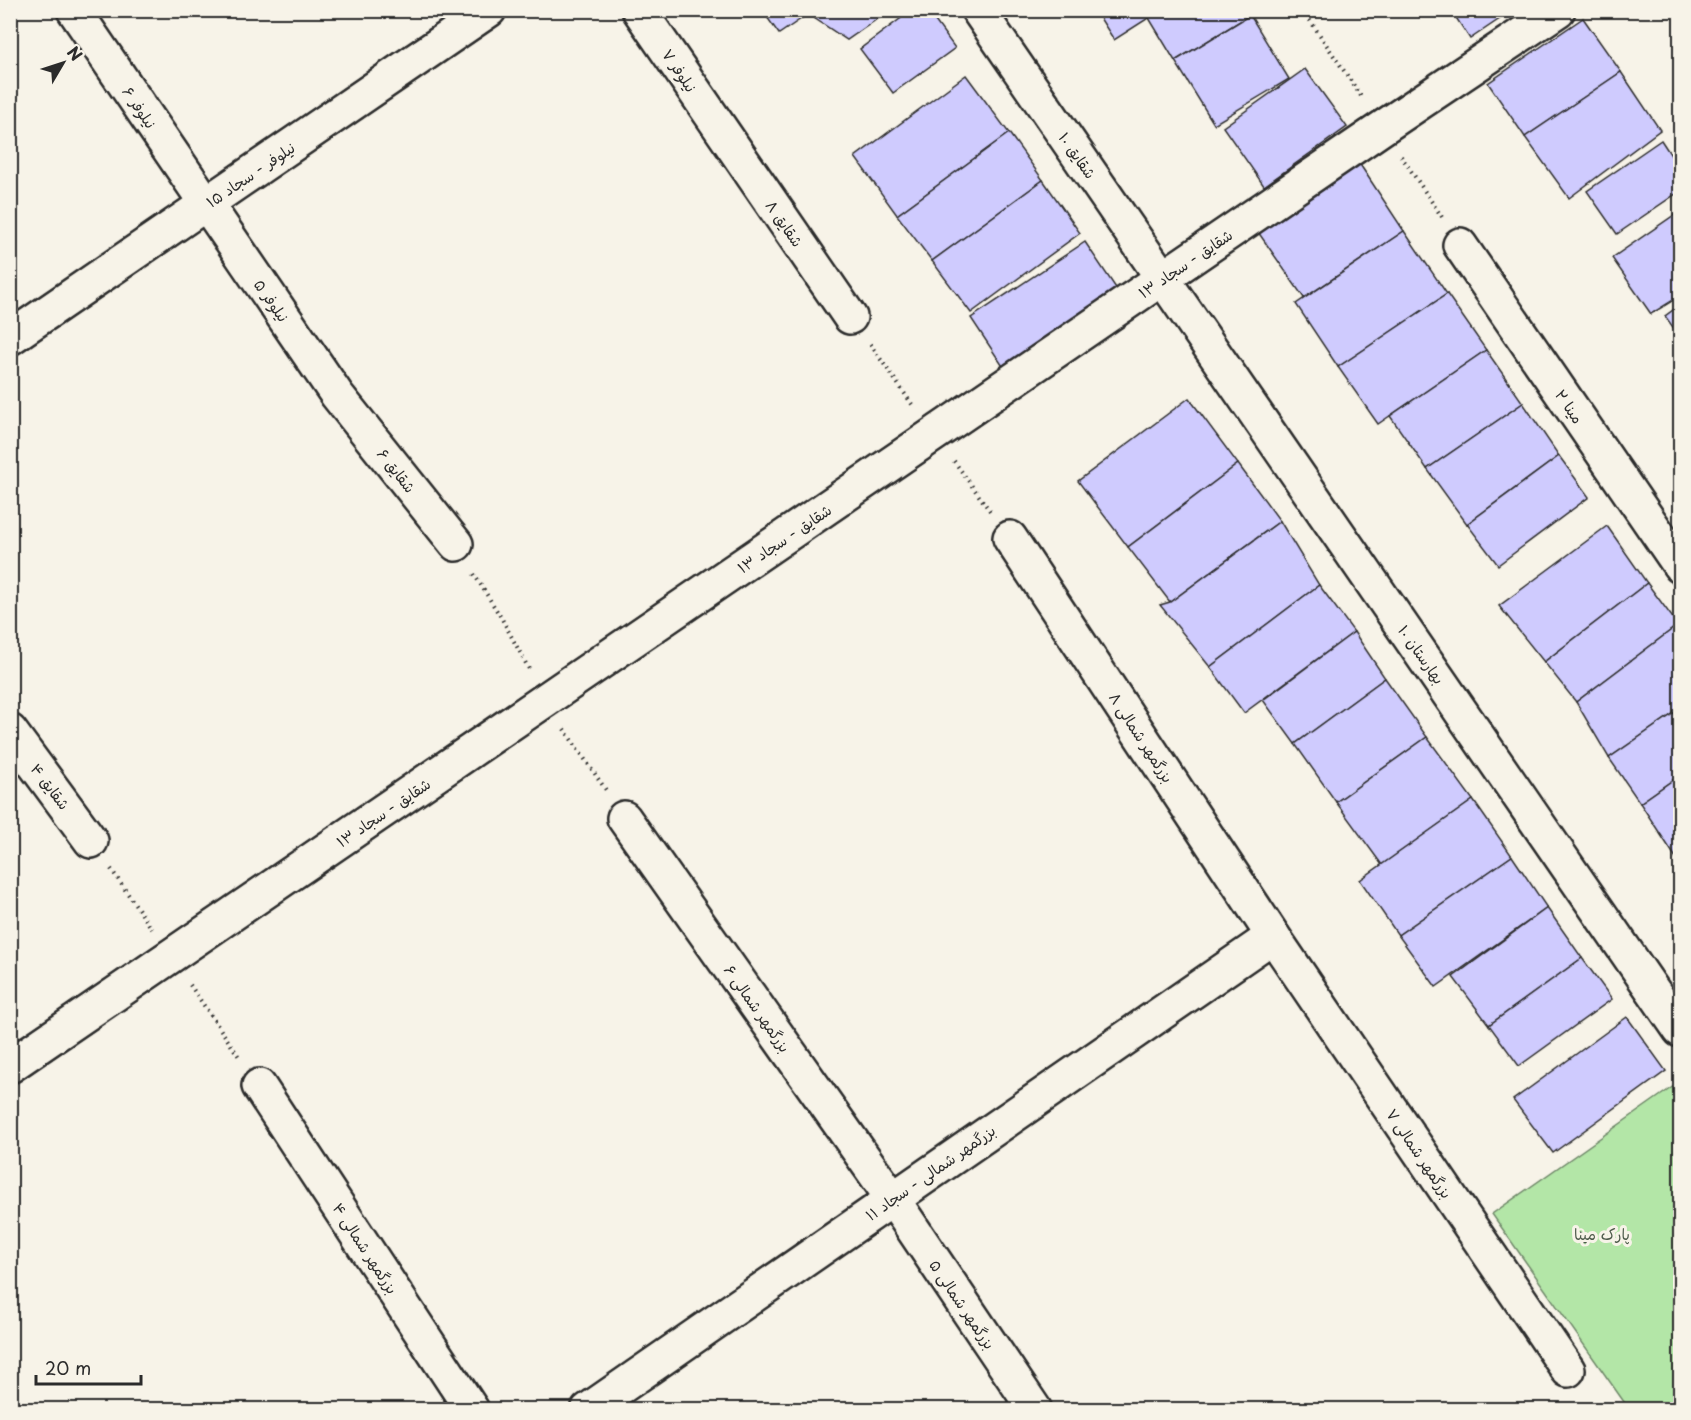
<svg xmlns="http://www.w3.org/2000/svg" width="1691" height="1420" font-family="'Playpen Sans','Playpen Sans Arabic',sans-serif">
	<style>
		.green { fill: #b3e6a7; stroke: #6f8869; stroke-width: 1.5 }
		.building { fill: #cfcbfe; stroke: #2b2b2b; stroke-width: 1.5 }
		.lines { fill: none; stroke-linecap: round; stroke-linejoin: round }
		.minor-casing { stroke: #2b2b2b; stroke-width: 38 }
		.path { stroke: #2b2b2b; stroke-width: 4; stroke-dasharray: 1.5 4.5; stroke-linecap: butt }
		.minor { stroke: #f7f3e8; stroke-width: 33 }
		.labels { text-anchor: middle; dominant-baseline: central; stroke-width: 6; stroke-linejoin: round; paint-order: stroke }
		.street-label { font-size: 15px; fill: #2b2b2b; stroke: #f7f3e8 }
		.park-label { font-size: 15px; fill: #4d5a4a; stroke: #f7f3e8 }
	</style>
	<rect width="100%" height="100%" fill="#f7f3e8"/>
	<filter id="ink" filterUnits="userSpaceOnUse"><feTurbulence type="fractalNoise" baseFrequency=".0167" numOctaves="2"/><feDisplacementMap in="SourceGraphic" scale="12" xChannelSelector="R" yChannelSelector="G"/><feConvolveMatrix kernelMatrix="1 2 1 2 8 2 1 2 1" color-interpolation-filters="sRGB"/></filter>
	<g filter="url(#ink)">
		<path class="green" d="M1674,1086L1680,1095V1409H1629L1492,1214Z"/>
		<g class="building">
			<path d="M762,10H814L779,34Z"/>
			<path d="M814,10H890L847,40L808,14Z"/>
			<path d="M912,10H927L955,48L893,93L860,49Z"/>
			<path d="M1095,10H1161L1114,40Z"/>
			<path d="M1161,10H1247L1250,15L1175,61L1149,18Z"/>
			<path d="M1451,10H1513L1470,39Z"/>
			<path d="M1250,15L1289,79L1214,124L1175,61Z"/>
			<path d="M1583,18L1621,72L1525,137L1488,83Z"/>
			<path d="M1305,69L1347,127L1264,186L1223,127Z"/>
			<path d="M1621,72L1660,130L1569,198L1525,137Z"/>
			<path d="M966,75L1009,133L897,215L855,157Z"/>
			<path d="M1009,133L1043,180L932,261L897,215Z"/>
			<path d="M1661,140L1680,169V191L1617,234L1587,191Z"/>
			<path d="M1359,163L1404,231L1304,298L1258,232Z"/>
			<path d="M1043,180L1080,233L971,313L932,261Z"/>
			<path d="M1680,211V296L1651,314L1612,258Z"/>
			<path d="M1404,231L1447,294L1338,367L1296,304Z"/>
			<path d="M1085,242L1120,294L1006,371L971,318Z"/>
			<path d="M1447,294L1486,350L1378,424L1338,367Z"/>
			<path d="M1680,305V337L1665,316Z"/>
			<path d="M1486,350L1523,403L1427,469L1390,416Z"/>
			<path d="M1189,398L1238,464L1128,547L1078,481Z"/>
			<path d="M1523,403L1559,456L1467,524L1427,469Z"/>
			<path d="M1559,456L1589,497L1498,565L1467,524Z"/>
			<path d="M1238,464L1280,521L1170,602L1128,547Z"/>
			<path d="M1280,521L1319,585L1210,667L1160,605L1170,602Z"/>
			<path d="M1607,526L1647,583L1544,662L1499,606Z"/>
			<path d="M1647,583L1678,625L1576,702L1544,662Z"/>
			<path d="M1319,585L1354,632L1244,713L1210,667Z"/>
			<path d="M1678,625L1680,628V709L1609,758L1576,702Z"/>
			<path d="M1354,632L1385,678L1295,744L1263,700Z"/>
			<path d="M1385,678L1427,737L1336,802L1295,744Z"/>
			<path d="M1680,709V775L1640,803L1609,758Z"/>
			<path d="M1427,737L1473,800L1382,865L1336,802Z"/>
			<path d="M1680,775V859L1678,861L1640,803Z"/>
			<path d="M1473,800L1512,856L1398,935L1360,880Z"/>
			<path d="M1512,856L1547,908L1436,987L1398,935Z"/>
			<path d="M1547,908L1582,958L1489,1025L1453,977Z"/>
			<path d="M1582,958L1612,999L1519,1066L1489,1025Z"/>
			<path d="M1627,1017L1666,1071L1553,1153L1513,1100Z"/>
		</g>
		<g class="lines">
			<g class="minor-casing">
				<g id="minor">
					<path d="M74,10L337,395L456,544"/>
					<path d="M639,10L850,317"/>
					<path d="M978,10L1680,1030"/>
					<path d="M1460,245L1680,566"/>
					<path d="M10,338L489,10"/>
					<path d="M1010,538L1273,936L1568,1370"/>
					<path d="M10,731L91,841"/>
					<path d="M624,818L892,1198L1035,1410"/>
					<path d="M10,1066L1382,128L1558,10"/>
					<path d="M259,1086L472,1410"/>
					<path d="M588,1410L1273,936"/>
				</g>
			</g>
			<g class="path">
				<path d="M1303,10L1363,99"/>
				<path d="M1401,156L1442,217"/>
				<path d="M870,344L914,407"/>
				<path d="M954,461L990,511"/>
				<path d="M474,574L502,619L530,671"/>
				<path d="M564,729L606,790"/>
				<path d="M111,869L152,929"/>
				<path d="M190,985L240,1058"/>
			</g>
			<use href="#minor" class="minor"/>
		</g>
	</g>
	<g class="labels">
		<g class="street-label">
			<text transform="translate(680 70) rotate(56)">نیلوفر ۷</text>
			<text transform="translate(140 107) rotate(56)">نیلوفر ۶</text>
			<text transform="translate(1078 155) rotate(55)">شقایق ۱۰</text>
			<text transform="translate(250 174) rotate(-34)">نیلوفر - سجاد ۱۵</text>
			<text transform="translate(785 223) rotate(55)">شقایق ۸</text>
			<text transform="translate(1185 263) rotate(-34)">شقایق - سجاد ۱۳</text>
			<text transform="translate(272 300) rotate(55)">نیلوفر ۵</text>
			<text transform="translate(1570 406) rotate(56)">مینا ۲</text>
			<text transform="translate(397 470) rotate(52)">شقایق ۶</text>
			<text transform="translate(784 538) rotate(-34)">شقایق - سجاد ۱۳</text>
			<text transform="translate(1422 654) rotate(55)">بهارستان ۱۰</text>
			<text transform="translate(1142 737) rotate(57)">بزرگمهر شمالی ۸</text>
			<text transform="translate(51 786) rotate(53)">شقایق ۴</text>
			<text transform="translate(383 812) rotate(-34)">شقایق - سجاد ۱۳</text>
			<text transform="translate(758 1008) rotate(55)">بزرگمهر شمالی ۶</text>
			<text transform="translate(1420 1153) rotate(56)">بزرگمهر شمالی ۷</text>
			<text transform="translate(930 1172) rotate(-35)">بزرگمهر شمالی - سجاد ۱۱</text>
			<text transform="translate(366 1248) rotate(57)">بزرگمهر شمالی ۴</text>
			<text transform="translate(963 1304) rotate(56)">بزرگمهر شمالی ۵</text>
		</g>
		<g class="park-label">
			<text x="1602" y="1233">پارک مینا</text>
		</g>
	</g>
	<rect width="1691" height="1420" fill="none" stroke="#f7f3e8" stroke-width="36"/>
	<rect x="18" y="18" width="1655" height="1384" fill="none" stroke="#2b2b2b" stroke-width="2" filter="url(#ink)"/>
	<g transform="translate(63 63) rotate(51)" stroke="#f7f3e8" stroke-width="4.5" paint-order="stroke">
	<path d="M0-4.5L10 22L0 15L-10 22Z" fill="#2b2b2b"/>
	<text y="-9" font-size="16" font-weight="bold" text-anchor="middle" fill="#2b2b2b">N</text>
	</g>
	<path d="M36 1375v9h105v-9" fill="none" stroke="#2b2b2b" stroke-width="3"/>
	<text x="45" y="1375" font-size="18" fill="#2b2b2b" stroke="#f7f3e8" stroke-width="4.5" paint-order="stroke">20 m</text>
</svg>
